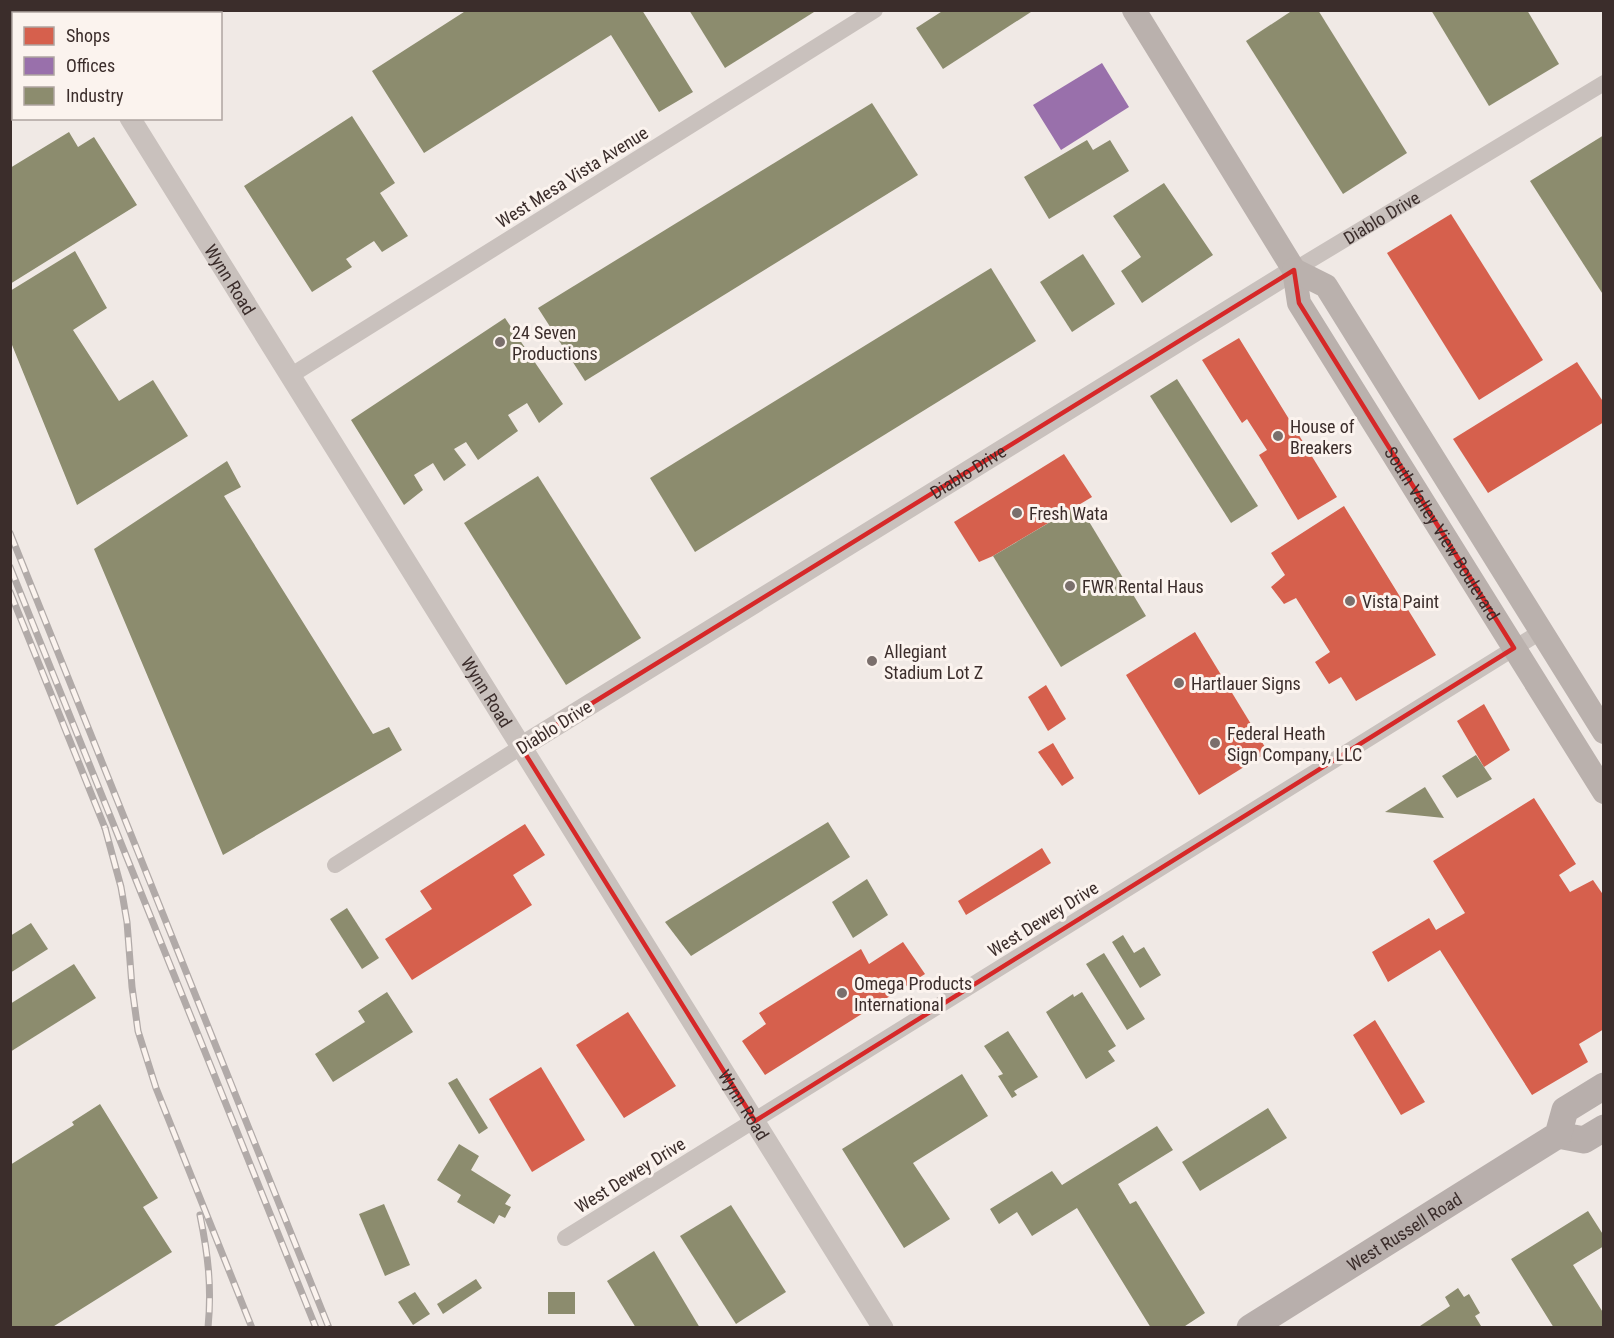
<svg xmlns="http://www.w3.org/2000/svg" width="1614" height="1338" font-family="'Roboto Condensed',sans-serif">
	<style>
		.shops { fill: #d6604d }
		.offices { fill: #9970ab }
		.industry { fill: #8c8c6e }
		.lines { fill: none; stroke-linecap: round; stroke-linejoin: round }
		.minor { stroke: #c9c1bd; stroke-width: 16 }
		.tertiary { stroke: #c9c1bd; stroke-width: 21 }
		.secondary { stroke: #bab1ad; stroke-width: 24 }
		.primary { stroke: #b8afac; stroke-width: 27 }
		.rail-casing { stroke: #b1aaa8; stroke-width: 7 }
		.rail { stroke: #fbf3ee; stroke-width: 4.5; stroke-dasharray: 14; stroke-linecap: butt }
		.marked { fill: none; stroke: #d62828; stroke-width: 4.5; stroke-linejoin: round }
		.poi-dot { fill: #7a6f6c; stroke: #fbf3ee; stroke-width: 2 }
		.labels { text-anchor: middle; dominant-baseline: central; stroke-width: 6; stroke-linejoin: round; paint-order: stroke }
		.street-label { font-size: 18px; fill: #3b2d2b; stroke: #fbf3ee }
		.poi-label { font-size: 18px; fill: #3b2d2b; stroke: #fbf3ee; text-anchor: start }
	</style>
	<rect width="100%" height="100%" fill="#f0e9e5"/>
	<g class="shops">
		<path d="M1451,214L1543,360L1479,400L1387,253Z"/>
		<path d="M1239,338L1337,497L1298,520L1259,455L1267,450L1247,419L1242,423L1202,360Z"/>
		<path d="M1577,362L1604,403V422L1488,493L1453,439Z"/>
		<path d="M1064,454L1092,497L993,556L979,562L954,522Z"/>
		<path d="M1344,506L1436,655L1356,701L1341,677L1329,684L1315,662L1330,652L1296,598L1284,604L1271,587L1285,575L1271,553Z"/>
		<path d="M1195,632L1268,752L1199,795L1126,675Z"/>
		<path d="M1046,685L1066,719L1048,731L1028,697Z"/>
		<path d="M1484,704L1510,750L1484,767L1457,721Z"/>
		<path d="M1053,743L1074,778L1062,786L1038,752Z"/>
		<path d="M1534,798L1576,864L1559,875L1570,892L1593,880L1604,896V1029L1579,1044L1588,1062L1532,1095L1440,950L1388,982L1372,952L1429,918L1436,930L1465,913L1433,861Z"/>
		<path d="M525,824L545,855L513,875L532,905L412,980L385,939L432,909L420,891Z"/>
		<path d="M1042,848L1051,863L966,915L958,901Z"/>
		<path d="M903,942L925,974L765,1075L742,1041L766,1024L759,1013L861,949L869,964Z"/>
		<path d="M628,1012L676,1086L624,1118L576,1045Z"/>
		<path d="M1375,1020L1425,1102L1401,1115L1353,1035Z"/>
		<path d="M541,1067L585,1140L532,1172L489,1099Z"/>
	</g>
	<path class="offices" d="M1102,63L1129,107L1061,150L1033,105Z"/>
	<g class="industry">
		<path d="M467,10H642L693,92L659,112L611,35L424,153L372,71Z"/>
		<path d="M689,10H812L814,12L725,68Z"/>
		<path d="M944,10H1034L943,69L916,28Z"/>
		<path d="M1293,10H1318L1407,153L1343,194L1246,41Z"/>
		<path d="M1431,10H1527L1559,64L1489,106Z"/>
		<path d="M872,103L918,175L585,381L538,308Z"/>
		<path d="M352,116L395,183L380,193L408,236L382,252L374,241L346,259L352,267L312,292L244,186Z"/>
		<path d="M69,132L78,147L94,137L137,205L10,284V168Z"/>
		<path d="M1604,135V296L1530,181Z"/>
		<path d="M1087,140L1093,150L1110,140L1129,171L1049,219L1024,177Z"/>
		<path d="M1164,183L1213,255L1142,303L1121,271L1141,257L1113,216Z"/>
		<path d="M75,251L107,308L73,330L119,401L153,380L188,436L77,505L10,340V291Z"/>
		<path d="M1083,254L1115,304L1072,332L1040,282Z"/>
		<path d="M991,268L1036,341L695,552L650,478Z"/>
		<path d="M505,318L563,404L539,423L527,403L508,415L518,431L478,460L466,442L454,449L466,465L444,481L433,463L414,475L423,490L404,505L351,420Z"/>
		<path d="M1177,379L1258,506L1231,523L1150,396Z"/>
		<path d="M227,461L241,487L224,496L373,734L389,727L402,750L223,855L94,549Z"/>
		<path d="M538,476L641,638L566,685L464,523Z"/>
		<path d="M1079,505L1146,616L1061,667L993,556Z"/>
		<path d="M1476,755L1492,779L1457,798L1442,776Z"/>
		<path d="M1425,787L1444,818L1385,812Z"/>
		<path d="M828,822L850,857L691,956L665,922Z"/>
		<path d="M867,879L888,915L853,938L832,902Z"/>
		<path d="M347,908L379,958L362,969L330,919Z"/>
		<path d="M31,923L48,949L10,973V936Z"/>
		<path d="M1123,935L1134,953L1144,947L1161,975L1140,988L1112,942Z"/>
		<path d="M1104,953L1145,1019L1127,1030L1086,964Z"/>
		<path d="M74,964L96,998L10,1052V1004Z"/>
		<path d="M387,992L413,1032L333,1082L315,1054L365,1022L358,1011Z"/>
		<path d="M1082,992L1116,1046L1108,1051L1115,1061L1086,1079L1046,1012L1073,994L1074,997Z"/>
		<path d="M1008,1031L1038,1077L1014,1091L1017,1095L1012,1098L998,1076L1003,1074L984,1046Z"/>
		<path d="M962,1074L988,1116L913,1163L950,1219L904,1248L842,1149Z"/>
		<path d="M457,1078L488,1128L479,1134L448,1083Z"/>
		<path d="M100,1104L158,1198L143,1207L172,1252L51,1328H10V1165L74,1125L72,1122Z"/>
		<path d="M1268,1108L1287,1138L1200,1191L1182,1162Z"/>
		<path d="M1157,1126L1173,1150L1118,1184L1130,1204L1136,1201L1205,1313L1182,1328H1151L1077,1208L1032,1236L1017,1212L999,1224L990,1209L1052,1171L1062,1185Z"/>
		<path d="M459,1144L479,1156L471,1170L511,1195L505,1204L511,1207L505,1218L499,1215L494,1224L457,1202L461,1195L437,1180Z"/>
		<path d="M384,1204L410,1265L385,1276L359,1214Z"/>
		<path d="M731,1205L786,1292L736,1324L680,1236Z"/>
		<path d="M1588,1211L1604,1236V1246L1573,1265L1604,1314V1328H1554L1511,1259Z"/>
		<path d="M654,1251L700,1328H636L607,1281Z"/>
		<path d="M476,1279L482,1288L443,1314L437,1304Z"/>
		<path d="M1458,1288L1464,1297L1469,1294L1480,1313L1475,1316L1481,1326L1478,1328H1417L1450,1306L1445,1297Z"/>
		<path d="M415,1292L430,1314L413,1325L398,1302Z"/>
		<rect x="548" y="1292" width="27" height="22"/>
	</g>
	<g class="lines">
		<g class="minor">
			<path id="s1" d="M1294,270L1604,83"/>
			<path d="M290,376L875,10"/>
			<path d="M335,865L521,747"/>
			<path d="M565,1238L1542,631"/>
		</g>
		<g class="tertiary">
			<path d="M63,10L65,14"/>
			<path id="s2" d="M130,118L883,1328"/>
			<path id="s3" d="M521,747L1294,270"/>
		</g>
		<g class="secondary">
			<path id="s4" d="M1134,10L1294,270L1299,303L1604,792"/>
			<path d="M38,14L43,10"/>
			<path d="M10,31L14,29"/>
			<path d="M1294,270L1326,286L1604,732"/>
		</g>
		<g class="primary">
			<path d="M1558,1135L1584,1140L1604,1128"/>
			<path id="s5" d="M1250,1328L1558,1135L1565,1110L1604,1086"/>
		</g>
		<g class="rail-casing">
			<g id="rail">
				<path d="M10,533L329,1328"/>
				<path d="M10,567L316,1328"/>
				<path d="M10,592L105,828"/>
				<path d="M105,828L121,887L127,922L132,987L138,1031L156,1088L252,1328"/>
				<path d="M200,1215C208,1255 212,1286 208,1328"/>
			</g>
		</g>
		<use href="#rail" class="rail"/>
	</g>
	<path class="marked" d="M1294,270L1299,303L1514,648L755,1121L521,747Z"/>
	<g class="poi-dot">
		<circle cx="500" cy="342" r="6"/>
		<circle cx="1278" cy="436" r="6"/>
		<circle cx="1017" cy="513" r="6"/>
		<circle cx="1070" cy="586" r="6"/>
		<circle cx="1350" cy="601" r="6"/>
		<circle cx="872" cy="661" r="6"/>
		<circle cx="1179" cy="683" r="6"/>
		<circle cx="1215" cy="743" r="6"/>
		<circle cx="842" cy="993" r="6"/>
	</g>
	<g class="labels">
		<g class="street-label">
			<text transform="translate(572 177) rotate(-32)">West Mesa Vista Avenue</text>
			<text stroke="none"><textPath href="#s1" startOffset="102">Diablo Drive</textPath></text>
			<text stroke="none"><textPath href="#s2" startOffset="190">Wynn Road</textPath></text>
			<text stroke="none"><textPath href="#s3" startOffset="525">Diablo Drive</textPath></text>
			<text stroke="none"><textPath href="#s4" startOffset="610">South Valley View Boulevard</textPath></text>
			<text stroke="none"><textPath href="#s2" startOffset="676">Wynn Road</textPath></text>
			<text transform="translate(554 727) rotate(-32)">Diablo Drive</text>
			<text transform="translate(1043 919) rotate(-32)">West Dewey Drive</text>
			<text stroke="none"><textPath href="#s2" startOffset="1162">Wynn Road</textPath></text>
			<text transform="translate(630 1175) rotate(-32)">West Dewey Drive</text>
			<text stroke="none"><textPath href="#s5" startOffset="182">West Russell Road</textPath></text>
		</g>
		<g class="poi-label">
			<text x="512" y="332">24 Seven<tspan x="512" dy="21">Productions</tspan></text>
			<text x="1290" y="426">House of<tspan x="1290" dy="21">Breakers</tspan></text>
			<text x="1029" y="513">Fresh Wata</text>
			<text x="1082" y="586">FWR Rental Haus</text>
			<text x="1362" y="601">Vista Paint</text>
			<text x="884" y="651">Allegiant<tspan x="884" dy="21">Stadium Lot Z</tspan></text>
			<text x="1191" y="683">Hartlauer Signs</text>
			<text x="1227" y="733">Federal Heath<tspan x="1227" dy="21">Sign Company, LLC</tspan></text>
			<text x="854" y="983">Omega Products<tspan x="854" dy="21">International</tspan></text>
		</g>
	</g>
	<rect width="1614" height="1338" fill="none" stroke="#3b2d2b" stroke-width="24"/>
	<rect x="12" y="12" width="210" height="108" fill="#fbf3ee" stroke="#aea4a0" stroke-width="1.5"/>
	<rect x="24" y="27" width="30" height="18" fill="#d6604d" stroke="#aea4a0" stroke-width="1.5"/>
	<text x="66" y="42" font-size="18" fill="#3b2d2b">Shops</text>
	<rect x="24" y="57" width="30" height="18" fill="#9970ab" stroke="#aea4a0" stroke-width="1.5"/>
	<text x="66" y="72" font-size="18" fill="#3b2d2b">Offices</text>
	<rect x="24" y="87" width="30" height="18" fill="#8c8c6e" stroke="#aea4a0" stroke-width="1.5"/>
	<text x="66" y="102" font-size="18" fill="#3b2d2b">Industry</text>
</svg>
